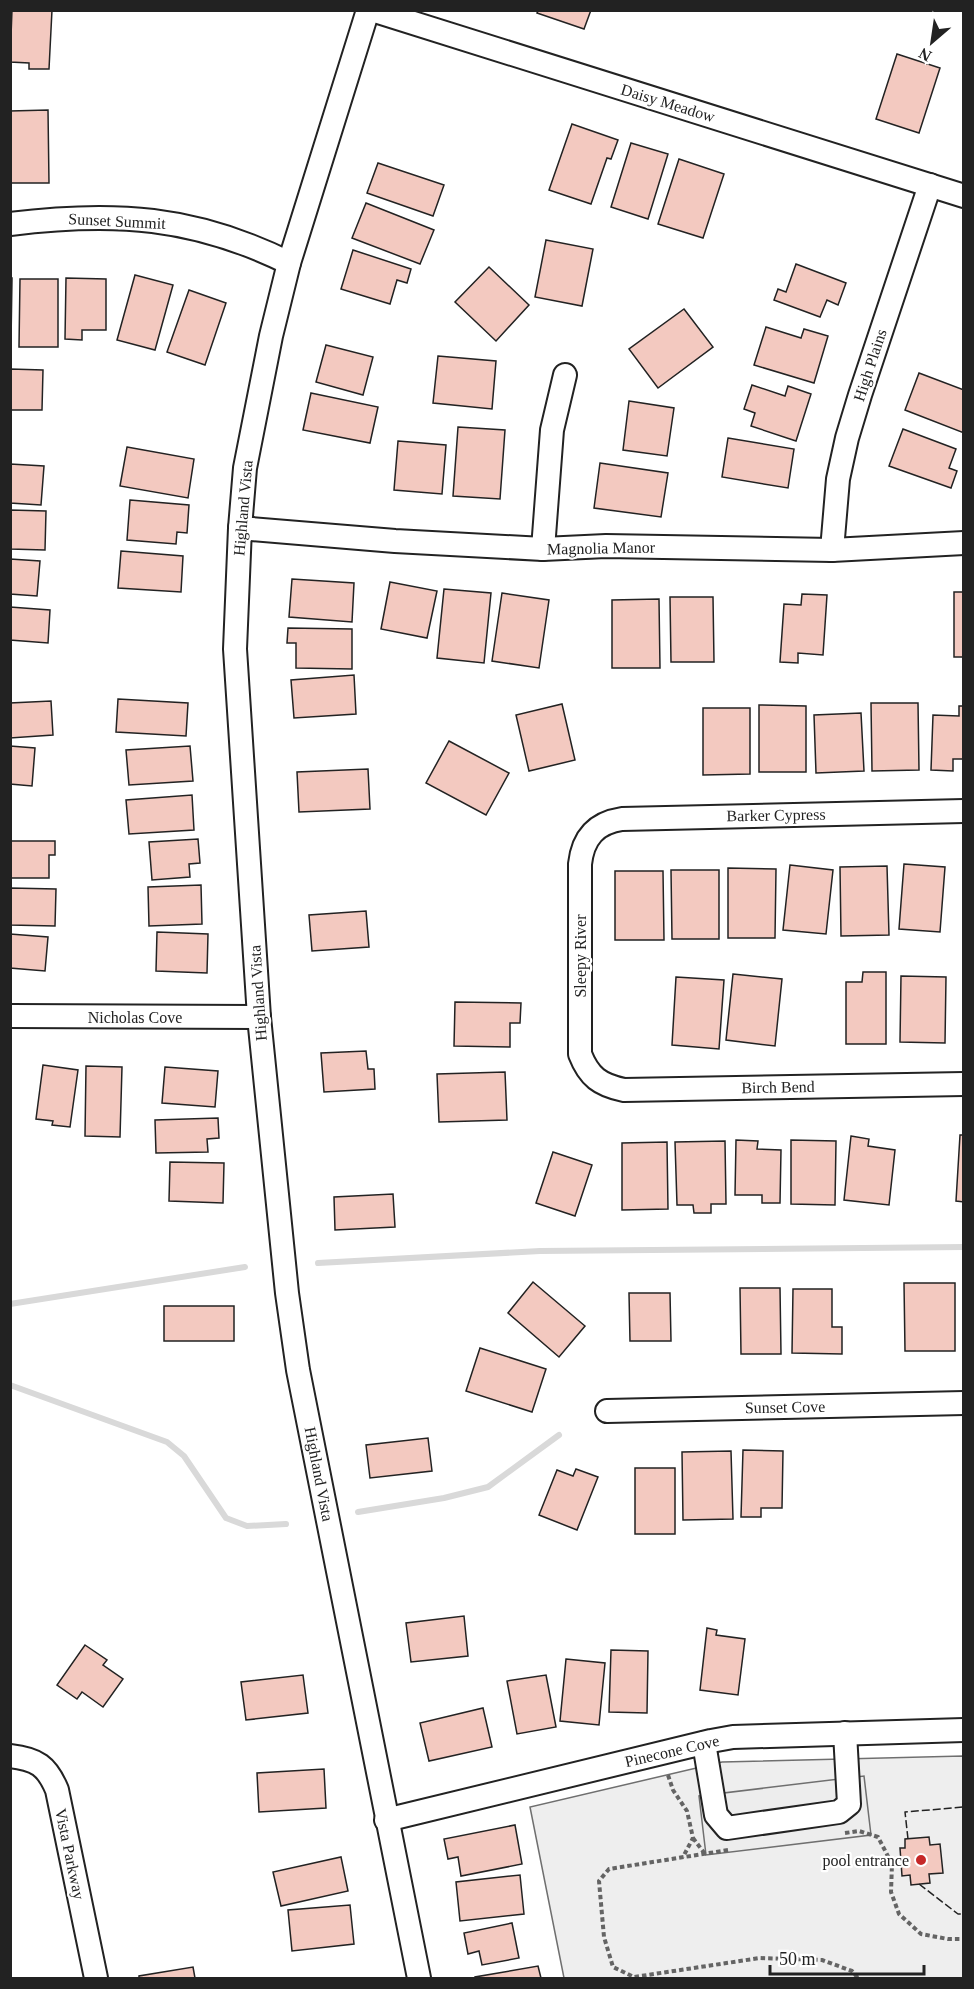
<svg xmlns="http://www.w3.org/2000/svg" width="974" height="1989" font-family="Georgia,serif">
	<style>
		.green { fill: #eee; stroke: #6f6f6f; stroke-width: 1.5 }
		.parking { fill: #ededed; stroke: #6f6f6f; stroke-width: 1.5 }
		.lines { fill: none; stroke-linecap: round; stroke-linejoin: round }
		.stream { stroke: #d9d9d9; stroke-width: 6 }
		.building { fill: #f3c9c0; stroke: #222; stroke-width: 1.5 }
		.minor-casing { stroke: #222; stroke-width: 26 }
		.path { stroke: #646464; stroke-width: 4; stroke-dasharray: 4.5 3; stroke-linecap: butt }
		.minor { stroke: #fff; stroke-width: 22 }
		.fence { stroke: #222; stroke-width: 1.5; stroke-dasharray: 8 3; stroke-linecap: butt }
		.poi-dot { fill: #c62828; stroke: #fff; stroke-width: 2 }
		.labels { text-anchor: middle; dominant-baseline: central; stroke-width: 4.5; stroke-linejoin: round; paint-order: stroke }
		.street-label { font-size: 16px; fill: #222; stroke: #fff }
		.poi-label { font-size: 16px; fill: #222; stroke: #fff; text-anchor: end }
	</style>
	<rect width="100%" height="100%" fill="#fff"/>
	<path class="green" d="M963,1756V1978H564L530,1807L722,1762Z"/>
	<path class="parking" d="M864,1776L871,1835L706,1855L699,1796Z"/>
	<g class="lines">
		<g class="stream">
			<path d="M318,1263L540,1251L964,1247"/>
			<path d="M10,1304L245,1267"/>
			<path d="M10,1385L167,1442L184,1456L226,1518L247,1526L286,1524"/>
			<path d="M358,1512L444,1498L488,1487L559,1435"/>
		</g>
	</g>
	<g class="building">
		<path d="M12,10H52L49,69H29V63L10,62Z"/>
		<path d="M538,10H591L584,29L537,13Z"/>
		<path d="M897,54L940,68L919,133L876,119Z"/>
		<path d="M48,110L49,183H10V111Z"/>
		<path d="M572,124L618,140L611,159L607,158L591,204L549,190Z"/>
		<path d="M631,143L668,154L648,219L611,207Z"/>
		<path d="M679,159L724,174L703,238L658,224Z"/>
		<path d="M378,163L444,185L433,216L367,193Z"/>
		<path d="M366,203L434,230L420,264L352,238Z"/>
		<path d="M546,240L593,249L582,306L535,297Z"/>
		<path d="M353,250L411,269L407,283L397,280L390,304L341,289Z"/>
		<path d="M796,264L846,283L838,305L827,300L820,317L774,300L778,289L786,292Z"/>
		<path d="M489,267L529,305L496,341L455,302Z"/>
		<path d="M135,275L173,285L155,350L117,340Z"/>
		<path d="M10,278H12L11,342H10Z"/>
		<path d="M66,278L106,279V330H82V340L65,339Z"/>
		<path d="M20,279H58V347H19Z"/>
		<path d="M189,290L226,303L205,365L167,352Z"/>
		<path d="M684,309L713,347L658,388L629,349Z"/>
		<path d="M766,327L801,338L804,329L828,336L814,383L754,365Z"/>
		<path d="M326,345L373,357L363,395L316,382Z"/>
		<path d="M438,356L496,361L492,409L433,403Z"/>
		<path d="M10,369L43,370L42,410H10Z"/>
		<path d="M919,373L964,390V433L905,410Z"/>
		<path d="M752,385L785,396L788,386L811,394L796,441L751,426L755,413L744,409Z"/>
		<path d="M311,393L378,407L370,443L303,430Z"/>
		<path d="M629,401L674,408L667,456L623,450Z"/>
		<path d="M458,427L505,430L500,499L453,496Z"/>
		<path d="M903,429L956,449L949,468L957,471L951,488L889,466Z"/>
		<path d="M728,438L794,449L788,488L722,477Z"/>
		<path d="M398,441L446,445L442,494L394,490Z"/>
		<path d="M127,447L194,459L188,498L120,486Z"/>
		<path d="M600,463L668,473L661,517L594,508Z"/>
		<path d="M10,464L44,466L41,505L10,503Z"/>
		<path d="M130,500L189,505L187,533L177,532L176,544L127,540Z"/>
		<path d="M10,510L46,511L45,550L10,549Z"/>
		<path d="M121,551L183,556L181,592L118,588Z"/>
		<path d="M10,559L40,561L37,596L10,594Z"/>
		<path d="M292,579L354,583L352,622L289,617Z"/>
		<path d="M390,582L437,591L427,638L381,629Z"/>
		<path d="M444,589L491,593L484,663L437,658Z"/>
		<rect x="954" y="592" width="10" height="65"/>
		<path d="M502,593L549,600L539,668L492,661Z"/>
		<path d="M802,594L827,595L823,655L798,653V663L780,662L784,604L801,605Z"/>
		<path d="M670,597H713L714,662H671Z"/>
		<path d="M659,599L660,668H612V600Z"/>
		<path d="M10,607L50,610L48,643L10,640Z"/>
		<path d="M288,628L352,629V669L296,668V643H287Z"/>
		<path d="M354,675L356,714L294,718L291,680Z"/>
		<path d="M118,699L188,703L186,736L116,732Z"/>
		<path d="M51,701L53,735L10,738V703Z"/>
		<path d="M871,703H918L919,770L872,771Z"/>
		<path d="M562,704L575,760L529,771L516,715Z"/>
		<path d="M759,705L806,706V772H759Z"/>
		<path d="M959,706H964V759H953V771L931,770L933,715L959,716Z"/>
		<path d="M703,708H750V774L703,775Z"/>
		<path d="M861,713L864,771L816,773L814,715Z"/>
		<path d="M449,741L509,773L486,815L426,783Z"/>
		<path d="M10,746L35,748L32,786L10,784Z"/>
		<path d="M190,746L193,781L129,785L126,750Z"/>
		<path d="M368,769L370,809L299,812L297,772Z"/>
		<path d="M192,795L194,830L129,834L126,800Z"/>
		<path d="M198,839L200,863L189,864L190,877L152,880L149,842Z"/>
		<path d="M10,841H55V855H49V878H10Z"/>
		<path d="M904,864L945,867L940,932L899,929Z"/>
		<path d="M790,865L833,870L826,934L783,930Z"/>
		<path d="M887,866L889,935L841,936L840,867Z"/>
		<path d="M728,868L776,869L775,938H728Z"/>
		<path d="M671,870H719V939H672Z"/>
		<path d="M615,871H663L664,940H615Z"/>
		<path d="M201,885L202,924L149,926L148,887Z"/>
		<path d="M10,888L56,889L55,926L10,925Z"/>
		<path d="M366,911L369,947L312,951L309,915Z"/>
		<path d="M157,932L208,934L207,973L156,971Z"/>
		<path d="M10,934L48,937L45,971L10,968Z"/>
		<path d="M863,972H886V1044H846V982H862Z"/>
		<path d="M733,974L782,979L775,1046L726,1040Z"/>
		<path d="M901,976L946,977L945,1043L900,1042Z"/>
		<path d="M676,977L724,980L719,1049L672,1045Z"/>
		<path d="M455,1002L521,1003L520,1023H510V1047L454,1046Z"/>
		<path d="M366,1051L368,1069H374L375,1089L324,1092L321,1053Z"/>
		<path d="M43,1065L78,1070L70,1127L52,1125L53,1121L36,1119Z"/>
		<path d="M86,1066L122,1067L120,1137L85,1136Z"/>
		<path d="M165,1067L218,1071L215,1107L162,1103Z"/>
		<path d="M505,1072L507,1120L439,1122L437,1074Z"/>
		<path d="M218,1118L219,1138L207,1139L208,1152L156,1153L155,1120Z"/>
		<path d="M960,1135H964V1202L956,1201Z"/>
		<path d="M851,1136L869,1139L868,1146L895,1150L889,1205L844,1200Z"/>
		<path d="M736,1140L758,1141L757,1149L781,1150L780,1203H762V1195H735Z"/>
		<path d="M791,1140L836,1141L835,1205L791,1204Z"/>
		<path d="M725,1141L726,1204H711V1213H694L693,1205H677L675,1142Z"/>
		<path d="M667,1142L668,1209L622,1210V1143Z"/>
		<path d="M553,1152L592,1165L575,1216L536,1203Z"/>
		<path d="M170,1162L224,1163L223,1203L169,1201Z"/>
		<path d="M393,1194L395,1227L335,1230L334,1197Z"/>
		<path d="M533,1282L585,1326L559,1357L508,1313Z"/>
		<path d="M904,1283H955V1351H905Z"/>
		<path d="M740,1288H780L781,1354H741Z"/>
		<path d="M793,1289H832V1327H842V1354L792,1353Z"/>
		<path d="M629,1293H670L671,1341H630Z"/>
		<rect x="164" y="1306" width="70" height="35"/>
		<path d="M480,1348L546,1369L532,1412L466,1391Z"/>
		<path d="M428,1438L432,1471L370,1478L366,1445Z"/>
		<path d="M743,1450L783,1451L782,1508H761V1517H741Z"/>
		<path d="M731,1451L733,1519L683,1520L682,1452Z"/>
		<rect x="635" y="1468" width="40" height="66"/>
		<path d="M576,1469L598,1477L577,1530L539,1515L557,1470L573,1476Z"/>
		<path d="M464,1616L468,1656L411,1662L406,1623Z"/>
		<path d="M707,1628L717,1630L716,1635L745,1639L738,1695L700,1690Z"/>
		<path d="M85,1645L107,1660L103,1665L123,1679L103,1707L82,1692L77,1699L57,1685Z"/>
		<path d="M611,1650L648,1651L647,1713L609,1712Z"/>
		<path d="M566,1659L605,1663L599,1725L560,1721Z"/>
		<path d="M303,1675L308,1713L246,1720L241,1682Z"/>
		<path d="M546,1675L556,1727L517,1734L507,1681Z"/>
		<path d="M483,1708L492,1747L429,1761L420,1723Z"/>
		<path d="M324,1769L326,1808L259,1812L257,1773Z"/>
		<path d="M515,1825L522,1864L461,1876L458,1857L448,1859L444,1839Z"/>
		<path d="M929,1837L930,1845L940,1844L943,1873L929,1874L930,1883L911,1885L910,1875L902,1876L900,1848H905V1839Z"/>
		<path d="M341,1857L348,1891L281,1906L273,1872Z"/>
		<path d="M520,1875L524,1914L460,1921L456,1882Z"/>
		<path d="M350,1905L354,1944L292,1951L288,1910Z"/>
		<path d="M512,1923L519,1958L482,1965L479,1951L468,1954L464,1933Z"/>
		<path d="M538,1966L541,1978H475V1977Z"/>
		<path d="M193,1967L195,1978H139V1976Z"/>
	</g>
	<g class="lines">
		<g class="minor-casing">
			<g id="minor">
				<path d="M368,10L289,263L271,336L245,468L240,528L235,649L259,1017L287,1293L298,1370L419,1978"/>
				<path d="M372,10L964,196"/>
				<path d="M10,224C114,211 194,216 289,263"/>
				<path d="M240,528L395,541L543,549L606,546L832,550L964,543"/>
				<path d="M543,549L552,430L565,375"/>
				<path d="M832,550L838,479L847,438L860,395L930,185"/>
				<path d="M964,811L622,819C596,823 583,837 580,864V1054C589,1077 600,1085 624,1090L964,1084"/>
				<path d="M10,1016L259,1017"/>
				<path d="M607,1411L964,1403"/>
				<path d="M704,1743L716,1815L727,1828L839,1812L849,1804L845,1733"/>
				<path d="M10,1756C37,1759 47,1766 57,1790L96,1978"/>
				<path d="M386,1820L711,1741L733,1737L964,1730"/>
			</g>
		</g>
		<g class="path">
			<path d="M668,1775L673,1790L687,1811L693,1838L683,1857"/>
			<path d="M845,1833L859,1831L878,1837L892,1864L891,1892L899,1914L921,1934L948,1939H964"/>
			<path d="M693,1838L705,1854"/>
			<path d="M728,1850L609,1869L599,1881L604,1937L613,1967L634,1977L760,1958L822,1960L852,1971L858,1978"/>
		</g>
		<use href="#minor" class="minor"/>
		<g class="fence">
			<path d="M908,1839L905,1812L964,1807"/>
			<path d="M919,1884L958,1914H964"/>
		</g>
	</g>
	<circle class="poi-dot" cx="921" cy="1860" r="6"/>
	<g class="labels">
		<g class="street-label">
			<text transform="translate(668 103) rotate(17)">Daisy Meadow</text>
			<text transform="translate(117 221) rotate(3)">Sunset Summit</text>
			<text transform="translate(870 365) rotate(-72)">High Plains</text>
			<text transform="translate(243 508) rotate(-85)">Highland Vista</text>
			<text transform="translate(601 548) rotate(-1)">Magnolia Manor</text>
			<text transform="translate(776 815) rotate(-1)">Barker Cypress</text>
			<text transform="translate(580 956) rotate(-90)">Sleepy River</text>
			<text transform="translate(258 993) rotate(-94)">Highland Vista</text>
			<text x="135" y="1017">Nicholas Cove</text>
			<text transform="translate(778 1087) rotate(-1)">Birch Bend</text>
			<text transform="translate(785 1407) rotate(-1)">Sunset Cove</text>
			<text transform="translate(319 1474) rotate(79)">Highland Vista</text>
			<text transform="translate(672 1751) rotate(-13)">Pinecone Cove</text>
			<text transform="translate(70 1854) rotate(78)">Vista Parkway</text>
		</g>
		<g class="poi-label">
			<text x="909" y="1860">pool entrance</text>
		</g>
	</g>
	<rect width="974" height="1989" fill="none" stroke="#222222" stroke-width="24"/>
	<g transform="translate(932 42) rotate(209)" stroke="#ffffff" stroke-width="4.5" paint-order="stroke">
	<path d="M0-4.5L10 22L0 15L-10 22Z" fill="#222222"/>
	<text y="-9" font-size="16" font-weight="bold" text-anchor="middle" fill="#222222">N</text>
	</g>
	<path d="M770 1965v9h154v-9" fill="none" stroke="#222222" stroke-width="3"/>
	<text x="779" y="1965" font-size="18" fill="#222222" stroke="#ffffff" stroke-width="4.5" paint-order="stroke">50 m</text>
</svg>
